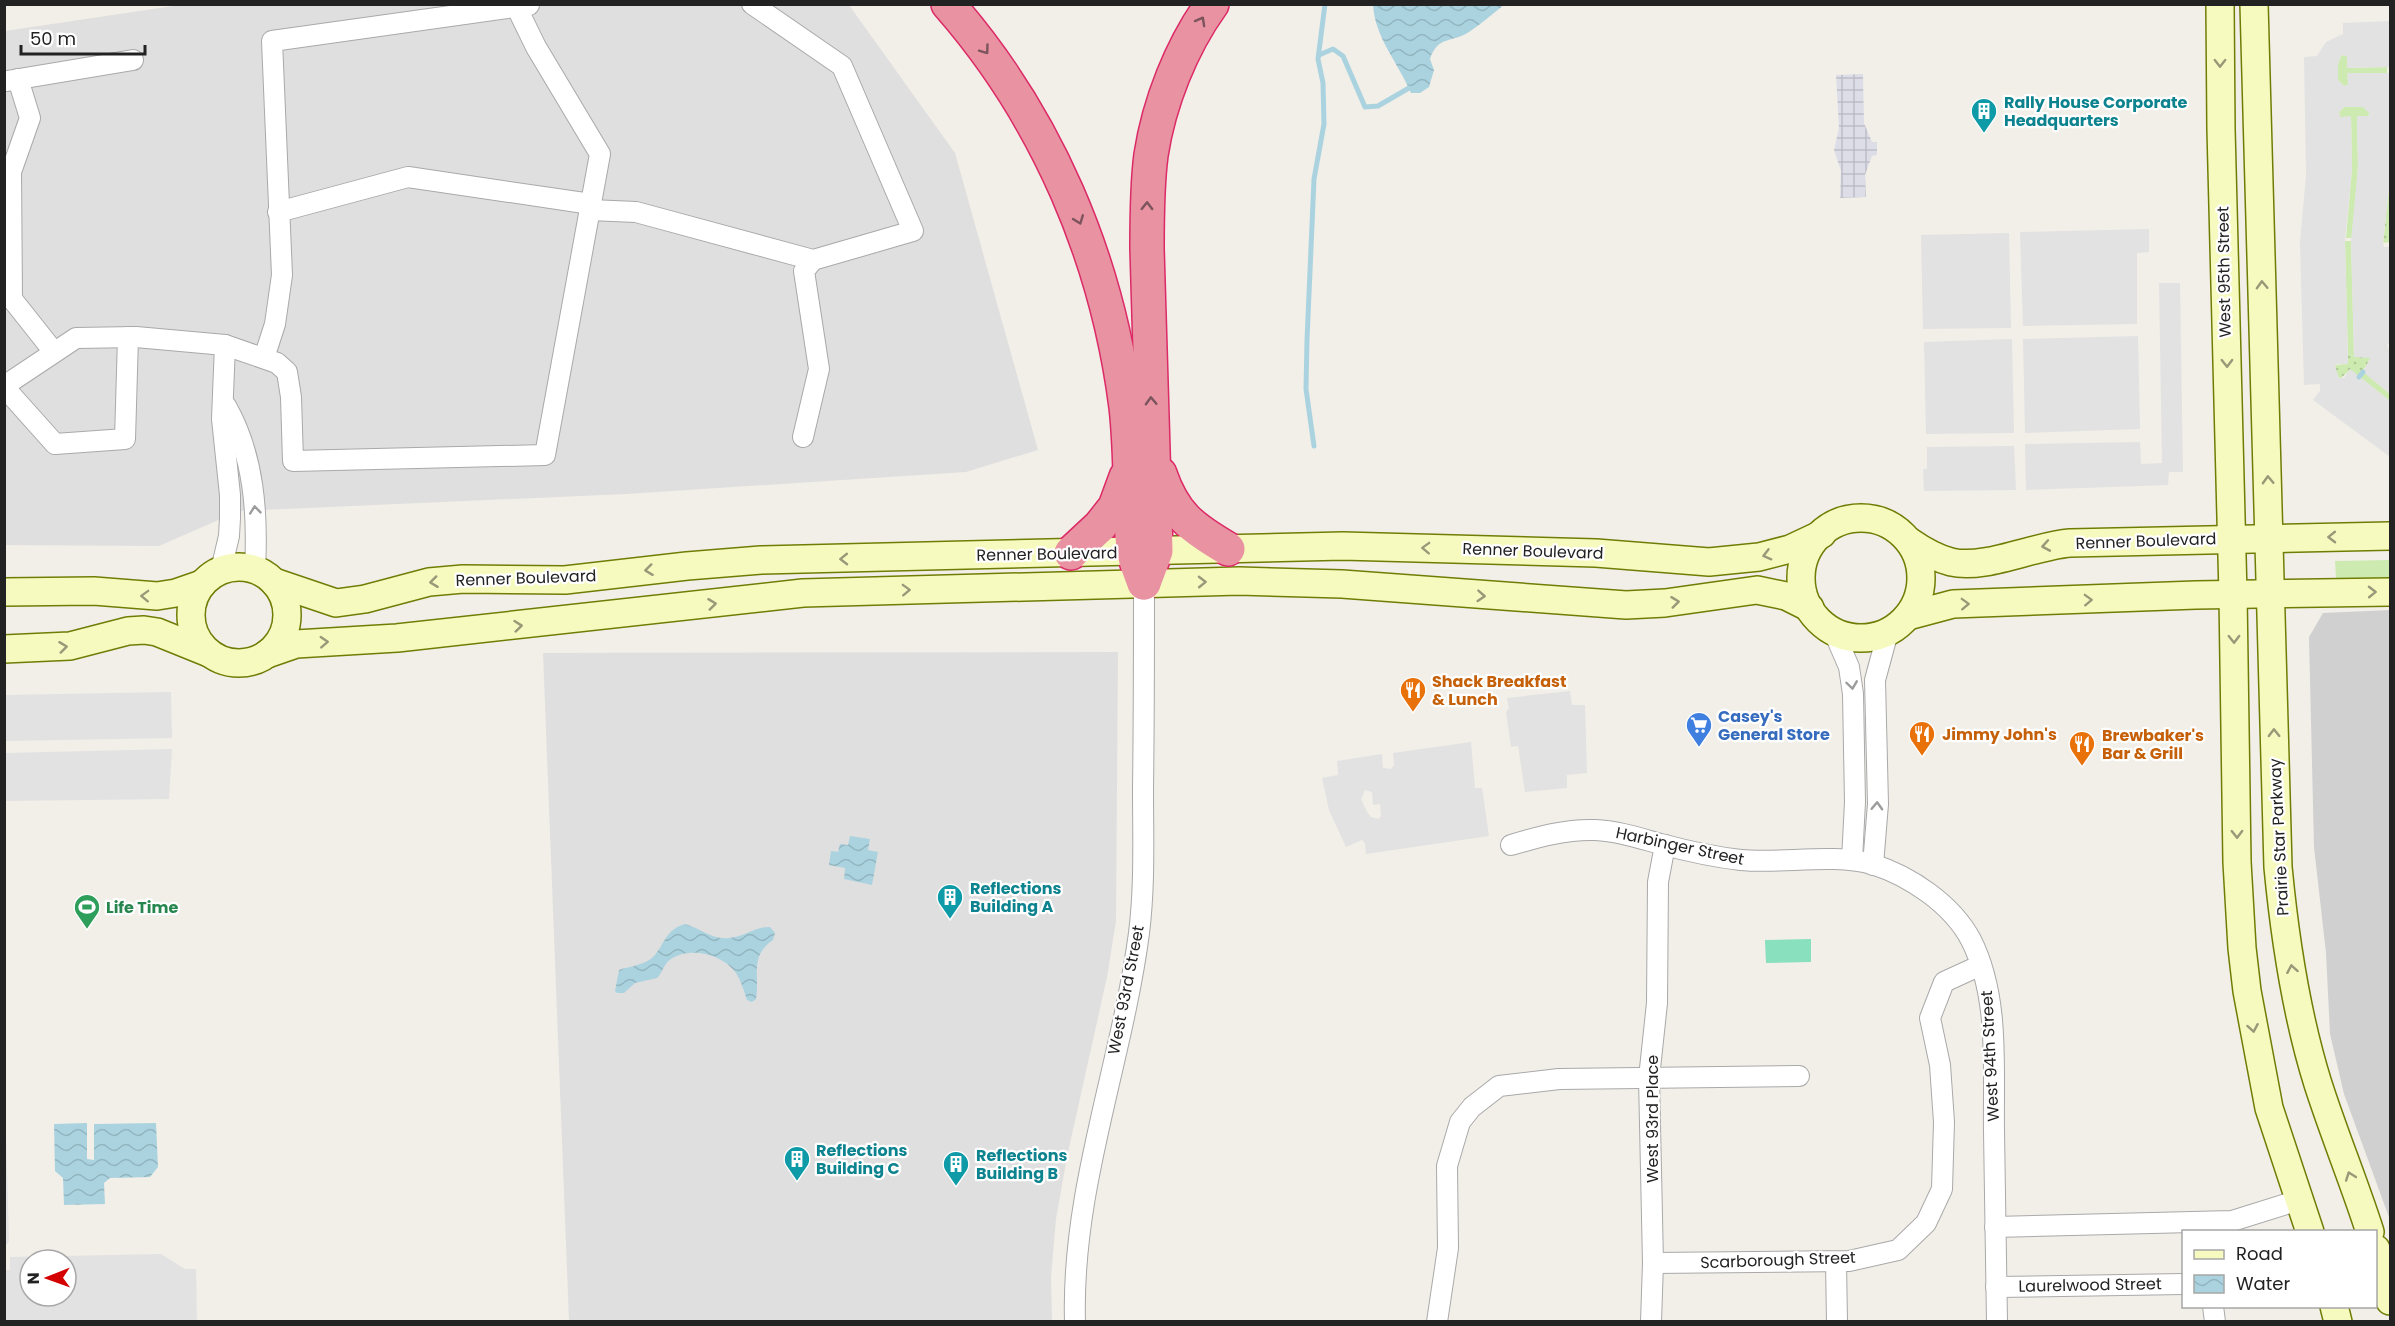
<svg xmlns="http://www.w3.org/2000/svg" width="2395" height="1326" font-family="Poppins,sans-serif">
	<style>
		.residential { fill: #e0dfdf }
		.religious { fill: #d0d0d0 }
		.grass { fill: #cdebb0 }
		.garden { fill: url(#garden-dots) }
		.pitch { fill: #88e0be }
		.parking { fill: #e2e2e2; fill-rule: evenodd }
		.plaza { fill: url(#plaza-grid) }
		.water { fill: url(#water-waves) }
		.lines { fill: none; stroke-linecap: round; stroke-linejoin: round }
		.stream { stroke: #aad3df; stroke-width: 5 }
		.minor-casing { stroke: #a9a9a9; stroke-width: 22 }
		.secondary-casing { stroke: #707d05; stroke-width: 30 }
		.motorway-casing { stroke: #dc2a67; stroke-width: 36 }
		.minor { stroke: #fff; stroke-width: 20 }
		.secondary { stroke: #f7fabf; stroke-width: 27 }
		.motorway { stroke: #e892a2; stroke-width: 33 }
		.oneway { stroke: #7b545c }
		.oneway2 { stroke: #979978 }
		.oneway3 { stroke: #9c9c9c }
		.labels { text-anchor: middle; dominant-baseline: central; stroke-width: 4.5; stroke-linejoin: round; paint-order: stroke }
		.culture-label { font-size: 16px; font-weight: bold; fill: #0d838f; stroke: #fff; text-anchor: start }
		.street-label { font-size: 16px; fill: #222; stroke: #fff }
		.food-label { font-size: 16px; font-weight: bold; fill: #c56008; stroke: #fff; text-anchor: start }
		.shop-label { font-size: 16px; font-weight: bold; fill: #366cbe; stroke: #fff; text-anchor: start }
		.leisure-label { font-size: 16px; font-weight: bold; fill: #27864d; stroke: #fff; text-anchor: start }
	</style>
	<defs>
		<pattern id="garden-dots" width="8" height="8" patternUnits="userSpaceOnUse" patternTransform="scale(1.5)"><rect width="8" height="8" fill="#cdebb0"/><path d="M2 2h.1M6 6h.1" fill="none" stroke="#b0c997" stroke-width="1.8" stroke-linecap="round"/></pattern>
		<pattern id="plaza-grid" width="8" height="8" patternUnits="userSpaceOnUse" patternTransform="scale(1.5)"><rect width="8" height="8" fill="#dddde8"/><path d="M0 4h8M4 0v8" fill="none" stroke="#bdbdc7"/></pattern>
		<pattern id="water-waves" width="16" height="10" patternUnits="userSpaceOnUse" patternTransform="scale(1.5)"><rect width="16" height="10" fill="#aad3df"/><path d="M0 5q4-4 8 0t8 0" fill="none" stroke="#92b5bf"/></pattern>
	</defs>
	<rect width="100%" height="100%" fill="#f2efe9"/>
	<g class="residential">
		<path d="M180,5H849L955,153L1038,450L966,472L626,494L239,511L159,546L5,545V31Z"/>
		<path d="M1118,652L1116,921L1107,977L1067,1157L1056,1219L1051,1277L1052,1321H569L543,653Z"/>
	</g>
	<path class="religious" d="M2390,610V1220L2344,1094L2330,1034L2326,953L2314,847L2309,637L2323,613Z"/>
	<g class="grass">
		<path d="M2344,55L2347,57L2348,68L2387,67V73L2348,74V85L2344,86L2338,80V64L2341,56Z"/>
		<path d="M2344,107H2363L2370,113L2368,116L2357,117L2358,167L2352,238H2346L2352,169L2351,117H2340L2339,112Z"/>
		<path d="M2345,241H2351L2354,355H2348Z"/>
		<path d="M2364,372L2390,394V401L2360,377Z"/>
		<path d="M2390,560V578L2336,579L2335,561Z"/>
	</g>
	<g class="garden">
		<path d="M2390,179V242L2383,243Z"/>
		<path d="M2348,355L2368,356L2371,360L2358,376L2350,370L2340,379L2336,372L2335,365L2348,364Z"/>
	</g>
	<path class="pitch" d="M1811,939V962L1766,963L1765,940Z"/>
	<g class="parking">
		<path d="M2390,21V67L2347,68V57L2344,55L2341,56L2338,64V80L2344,86L2348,85L2347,73H2390V179L2383,243L2384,247H2390V343L2387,345L2390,352V394L2363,372L2370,358L2354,357L2351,241L2358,167L2357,116H2368L2370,114L2363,107H2344L2339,112L2340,117L2351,116L2352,169L2345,241L2348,364H2336L2335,366L2339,378H2344L2350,369L2390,401L2389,456L2313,400L2320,391V384L2304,385L2300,242L2306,175L2304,57L2317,56L2326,42L2343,34V23Z"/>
		<path d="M2149,229V252L2137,253V324L2023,326L2020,232Z"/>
		<path d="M2009,233L2011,328L1923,329L1921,235Z"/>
		<path d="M2159,283H2180L2183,472H2169L2168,485L2026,490L2025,444L2140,442L2141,464L2162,463Z"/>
		<path d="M2138,336L2140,429L2025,433L2023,339Z"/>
		<path d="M2012,339L2014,433L1926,434L1924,342Z"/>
		<path d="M2014,446L2016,490L1924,491L1923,469H1927V447Z"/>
		<path d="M1570,691L1572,705H1585L1587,773L1567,775V788L1525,792L1518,746L1511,747L1506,712L1509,708L1507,698Z"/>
		<path d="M171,692L172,738L5,741V695Z"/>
		<path d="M1471,742L1475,788H1482L1489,836L1366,854L1365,843L1362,840L1346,847L1329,810L1322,778L1338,775L1337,761L1382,754L1383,768L1391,769L1394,765L1393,753ZM1365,790L1372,792L1373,805L1380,804L1381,816L1379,819L1371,817L1367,812L1361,799Z"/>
		<path d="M172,749L169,799L5,801V753Z"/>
		<path d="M4,1063L9,1241L5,1247H4Z"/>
		<path d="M161,1254L185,1269H196L197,1321H5V1270H10V1257ZM30,1260H66V1296H30Z"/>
	</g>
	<path class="plaza" d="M1863,74L1864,123L1872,142H1877V155L1872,156L1865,175L1866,197L1840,198L1841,171L1834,150L1839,128L1836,75Z"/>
	<g class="water">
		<path d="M1373,5V4L1504,5C1492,14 1481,24 1469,32C1453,43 1438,35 1430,59L1434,70L1429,87L1420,93H1411C1399,64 1375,38 1373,5Z"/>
		<path d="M850,836L870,839L868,850L878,852L872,885L844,879L845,868L829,865L831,851L838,852L840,844L848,845Z"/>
		<path d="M685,924C700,928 712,940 729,938C744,937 756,926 770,927L775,933L773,940C749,956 760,976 756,999L752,1002L747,1000C744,991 741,981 736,973C723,954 690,946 671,959C663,964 663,973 657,978L635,983L624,993H617L615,991L619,970C630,966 647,965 655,955C665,942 667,929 685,924Z"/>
		<path d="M87,1123V1159L94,1160V1124L156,1123L158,1167L150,1177L110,1178L104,1183L105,1204L64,1205L63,1178L55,1171L54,1124Z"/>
	</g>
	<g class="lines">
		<g class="stream">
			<path d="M1319,55L1333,49L1343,56L1365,107L1378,106L1409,88"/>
			<path d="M2359,377L2363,372"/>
			<path d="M1314,446L1306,389L1307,340L1314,179L1324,124L1323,83L1318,59L1325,4"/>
		</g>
		<g class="minor-casing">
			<g id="minor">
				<path d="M18,79L30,118L11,172L12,299L54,352"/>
				<path d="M7,81L133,60"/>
				<path d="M590,210L636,212L813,260L913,231L842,66L752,4"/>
				<path d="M278,212L408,177L591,204"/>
				<path d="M264,358L275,324L282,275L272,41L529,5"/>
				<path d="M4,386L76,338L136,337L225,345L277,363L287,372L291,397L293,461L545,455L600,154L536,47L516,6"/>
				<path d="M4,387L55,444L125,439L128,337"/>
				<path d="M226,406C254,455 258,513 255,569"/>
				<path d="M803,437L819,369L804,271L813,260"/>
				<path d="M221,570L229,536L230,518V495L222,419L225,345"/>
				<path d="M1833,630L1849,667L1853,694L1855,802L1852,860"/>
				<path d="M1511,845C1538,837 1566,829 1595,830C1618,831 1639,838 1661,844C1687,851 1714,857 1741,860C1782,864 1833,853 1872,864C1910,876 1952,904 1971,940C2000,997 1993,1068 1994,1131C1995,1195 1996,1258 1997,1322"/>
				<path d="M1873,865L1878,804L1875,680L1888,632"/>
				<path d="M1995,1227L2232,1221L2299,1200"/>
				<path d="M1836,1262L1837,1322"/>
				<path d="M1653,1263L1849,1261L1898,1250L1926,1223L1942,1189L1944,1122L1940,1065L1930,1018L1944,982L1981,965"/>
				<path d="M1996,1287L2184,1284"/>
				<path d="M2213,1306L2215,1322"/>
				<path d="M1075,1322C1071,1189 1122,1063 1139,933C1145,885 1143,836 1143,788C1144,719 1144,651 1144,583"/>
				<path d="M1437,1322L1448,1248L1447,1166L1460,1122L1472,1107L1499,1086L1559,1079L1799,1076"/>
				<path d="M1651,1322L1653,1263L1649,1078L1657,1003L1658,882L1665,845"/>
			</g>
		</g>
		<g class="secondary-casing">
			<g id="secondary">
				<path d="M2220,4L2221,129L2233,595L2237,862L2242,948L2247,991L2269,1108L2310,1232"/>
				<path d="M2254,4L2278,867C2285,940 2296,1014 2318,1084C2334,1134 2354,1182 2370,1232"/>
				<circle cx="1861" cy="578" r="60"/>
				<path d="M1909,541C1922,550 1935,558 1951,562C1985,570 2033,546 2070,543L2390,536"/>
				<circle cx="239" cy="615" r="48"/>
				<path d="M274,582L336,603L365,599L429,582L463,579L565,580L687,566L761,560L1343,546L1596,553L1709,562L1759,557L1790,549L1822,534"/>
				<path d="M4,592L94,591L157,596L176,593L202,584"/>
				<path d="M1908,616L1953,604L2196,595L2390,592"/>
				<path d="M4,649L70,646L128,631L144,630L157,632L209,653"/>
				<path d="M267,654L296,644L397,638L803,593L1239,581L1342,584L1626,605L1665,603L1757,590L1786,596L1810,608"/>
				<path d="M2376,1249L2390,1301"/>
				<path d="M2334,1306L2338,1322"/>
			</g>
		</g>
		<g class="motorway-casing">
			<g id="motorway">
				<path d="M948,4C1047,117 1107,258 1126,407C1130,442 1130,477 1131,512C1132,525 1131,540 1134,553C1136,563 1140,573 1144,583"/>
				<path d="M1160,474C1174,515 1192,528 1228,549"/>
				<path d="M1071,553L1100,526L1115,507L1126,477"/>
				<path d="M1144,583L1156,551L1147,248C1147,217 1147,185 1151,155C1159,103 1181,47 1212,4"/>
			</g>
		</g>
		<use href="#minor" class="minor"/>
		<use href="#secondary" class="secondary"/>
		<use href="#motorway" class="motorway"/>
	</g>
	<defs><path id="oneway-chevron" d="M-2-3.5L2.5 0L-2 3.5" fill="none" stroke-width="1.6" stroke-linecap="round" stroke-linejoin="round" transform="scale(1.5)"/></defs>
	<g class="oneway">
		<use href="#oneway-chevron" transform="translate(1201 21) rotate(-61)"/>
		<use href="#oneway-chevron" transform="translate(985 50) rotate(54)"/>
		<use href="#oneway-chevron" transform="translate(1147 206) rotate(-89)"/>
		<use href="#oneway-chevron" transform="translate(1079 220) rotate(69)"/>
		<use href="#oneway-chevron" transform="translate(1151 401) rotate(-92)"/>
	</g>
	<g class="oneway2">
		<use href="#oneway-chevron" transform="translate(2220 63) rotate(90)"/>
		<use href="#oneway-chevron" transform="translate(2262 285) rotate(-92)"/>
		<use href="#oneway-chevron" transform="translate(2227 363) rotate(89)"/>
		<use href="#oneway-chevron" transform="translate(2268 480) rotate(-92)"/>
		<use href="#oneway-chevron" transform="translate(2332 537) rotate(179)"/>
		<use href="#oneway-chevron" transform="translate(2046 546) rotate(170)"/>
		<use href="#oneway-chevron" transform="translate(1426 548) rotate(-178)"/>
		<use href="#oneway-chevron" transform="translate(1767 555) rotate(165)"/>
		<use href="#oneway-chevron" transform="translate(844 559) rotate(179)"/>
		<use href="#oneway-chevron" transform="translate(649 570) rotate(173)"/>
		<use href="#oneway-chevron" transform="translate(434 582) rotate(173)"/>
		<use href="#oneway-chevron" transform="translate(1202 582) rotate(-1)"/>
		<use href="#oneway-chevron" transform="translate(906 590) rotate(-2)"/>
		<use href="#oneway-chevron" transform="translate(2372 592) rotate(-1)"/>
		<use href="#oneway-chevron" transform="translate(145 596) rotate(-178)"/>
		<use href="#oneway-chevron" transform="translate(1481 596) rotate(4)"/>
		<use href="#oneway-chevron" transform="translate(2088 600) rotate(-2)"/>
		<use href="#oneway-chevron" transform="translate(1675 602) rotate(-7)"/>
		<use href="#oneway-chevron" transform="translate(712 604) rotate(-7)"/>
		<use href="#oneway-chevron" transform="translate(1965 604) rotate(-2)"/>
		<use href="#oneway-chevron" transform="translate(518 626) rotate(-6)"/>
		<use href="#oneway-chevron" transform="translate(2234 639) rotate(89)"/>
		<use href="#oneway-chevron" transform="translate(324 642) rotate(-3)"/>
		<use href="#oneway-chevron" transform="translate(63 647) rotate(-7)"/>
		<use href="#oneway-chevron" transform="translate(2274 733) rotate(-91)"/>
		<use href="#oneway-chevron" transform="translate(2237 834) rotate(89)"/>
		<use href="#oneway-chevron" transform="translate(2292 969) rotate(-100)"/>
		<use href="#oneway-chevron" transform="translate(2253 1028) rotate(80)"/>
		<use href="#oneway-chevron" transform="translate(2350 1176) rotate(-110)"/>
	</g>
	<g class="oneway3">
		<use href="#oneway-chevron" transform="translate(255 510) rotate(-96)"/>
		<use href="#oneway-chevron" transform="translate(1852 685) rotate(82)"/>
		<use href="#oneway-chevron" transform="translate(1877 806) rotate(-88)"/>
	</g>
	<defs>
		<g id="building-pin" transform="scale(1.35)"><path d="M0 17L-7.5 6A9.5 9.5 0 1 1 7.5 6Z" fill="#0f9aa8" stroke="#fff"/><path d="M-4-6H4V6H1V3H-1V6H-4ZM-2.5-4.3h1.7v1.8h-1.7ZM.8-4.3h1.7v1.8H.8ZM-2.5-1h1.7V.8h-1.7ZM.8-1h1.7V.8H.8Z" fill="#fff"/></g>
		<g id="restaurant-pin" transform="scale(1.35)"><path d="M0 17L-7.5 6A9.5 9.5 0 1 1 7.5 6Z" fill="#e8710a" stroke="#fff"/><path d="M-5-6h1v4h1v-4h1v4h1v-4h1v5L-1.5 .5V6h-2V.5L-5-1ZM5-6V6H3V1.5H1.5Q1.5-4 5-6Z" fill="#fff"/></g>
		<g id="supermarket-pin" transform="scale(1.35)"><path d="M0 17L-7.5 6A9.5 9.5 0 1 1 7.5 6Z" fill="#3f7fe0" stroke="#fff"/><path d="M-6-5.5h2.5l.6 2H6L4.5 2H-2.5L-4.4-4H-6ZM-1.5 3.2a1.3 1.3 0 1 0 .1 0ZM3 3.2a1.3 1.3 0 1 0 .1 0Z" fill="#fff"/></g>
		<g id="stadium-pin" transform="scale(1.35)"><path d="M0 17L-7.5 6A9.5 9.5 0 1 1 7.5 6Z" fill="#2e9e5b" stroke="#fff"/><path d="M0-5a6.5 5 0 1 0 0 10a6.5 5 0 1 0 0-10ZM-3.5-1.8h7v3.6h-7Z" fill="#fff"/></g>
	</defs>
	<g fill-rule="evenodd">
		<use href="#building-pin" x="1984" y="111"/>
		<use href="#restaurant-pin" x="1413" y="690"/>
		<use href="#supermarket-pin" x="1699" y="725"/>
		<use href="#restaurant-pin" x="1922" y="734"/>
		<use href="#restaurant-pin" x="2082" y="744"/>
		<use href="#building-pin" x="950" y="897"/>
		<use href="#stadium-pin" x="87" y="907"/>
		<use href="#building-pin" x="797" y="1159"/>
		<use href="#building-pin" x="956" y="1164"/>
	</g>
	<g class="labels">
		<g class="culture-label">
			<text x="2004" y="102">Rally House Corporate<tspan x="2004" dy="18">Headquarters</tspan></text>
			<text x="970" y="888">Reflections<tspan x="970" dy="18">Building A</tspan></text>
			<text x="816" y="1150">Reflections<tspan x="816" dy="18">Building C</tspan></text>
			<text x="976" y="1155">Reflections<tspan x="976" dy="18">Building B</tspan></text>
		</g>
		<g class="street-label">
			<text transform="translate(2224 272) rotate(-91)">West 95th Street</text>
			<text transform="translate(2146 541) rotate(-2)">Renner Boulevard</text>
			<text transform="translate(1533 551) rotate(2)">Renner Boulevard</text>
			<text transform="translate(1047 554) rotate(-1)">Renner Boulevard</text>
			<text transform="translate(526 578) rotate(-2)">Renner Boulevard</text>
			<text transform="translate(2279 837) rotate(-93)">Prairie Star Parkway</text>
			<text transform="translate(1680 846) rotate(12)">Harbinger Street</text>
			<text transform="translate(1126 990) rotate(-79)">West 93rd Street</text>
			<text transform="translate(1990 1056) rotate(-93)">West 94th Street</text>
			<text transform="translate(1652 1119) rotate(-90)">West 93rd Place</text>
			<text transform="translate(1778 1260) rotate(-2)">Scarborough Street</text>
			<text transform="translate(2090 1285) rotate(-1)">Laurelwood Street</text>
		</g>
		<g class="food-label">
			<text x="1432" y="681">Shack Breakfast<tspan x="1432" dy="18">&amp; Lunch</tspan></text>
			<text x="1942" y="734">Jimmy John's</text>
			<text x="2102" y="735">Brewbaker's<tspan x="2102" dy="18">Bar &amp; Grill</tspan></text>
		</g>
		<g class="shop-label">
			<text x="1718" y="716">Casey's<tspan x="1718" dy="18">General Store</tspan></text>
		</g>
		<g class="leisure-label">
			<text x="106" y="907">Life Time</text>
		</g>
	</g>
	<rect width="2395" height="1326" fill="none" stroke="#222222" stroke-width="12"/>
	<rect x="2182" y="1230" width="195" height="78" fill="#ffffff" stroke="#a7a7a7" stroke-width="1.5"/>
	<rect x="2194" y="1250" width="30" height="9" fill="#f7fabf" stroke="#a7a7a7" stroke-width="1.5"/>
	<text x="2236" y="1260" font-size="18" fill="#222222">Road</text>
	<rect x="2194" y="1275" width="30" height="18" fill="url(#water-waves)" stroke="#a7a7a7" stroke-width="1.5"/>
	<text x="2236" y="1290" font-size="18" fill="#222222">Water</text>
	<g transform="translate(48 1278) rotate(269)"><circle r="28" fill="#ffffff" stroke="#a7a7a7" stroke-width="1.5"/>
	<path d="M0-4.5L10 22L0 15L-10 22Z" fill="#d40000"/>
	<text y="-9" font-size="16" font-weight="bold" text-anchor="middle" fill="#222222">N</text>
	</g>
	<path d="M21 45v9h124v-9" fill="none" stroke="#222222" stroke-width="3"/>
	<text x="30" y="45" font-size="18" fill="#222222" stroke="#ffffff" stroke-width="4.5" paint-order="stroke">50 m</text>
</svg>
